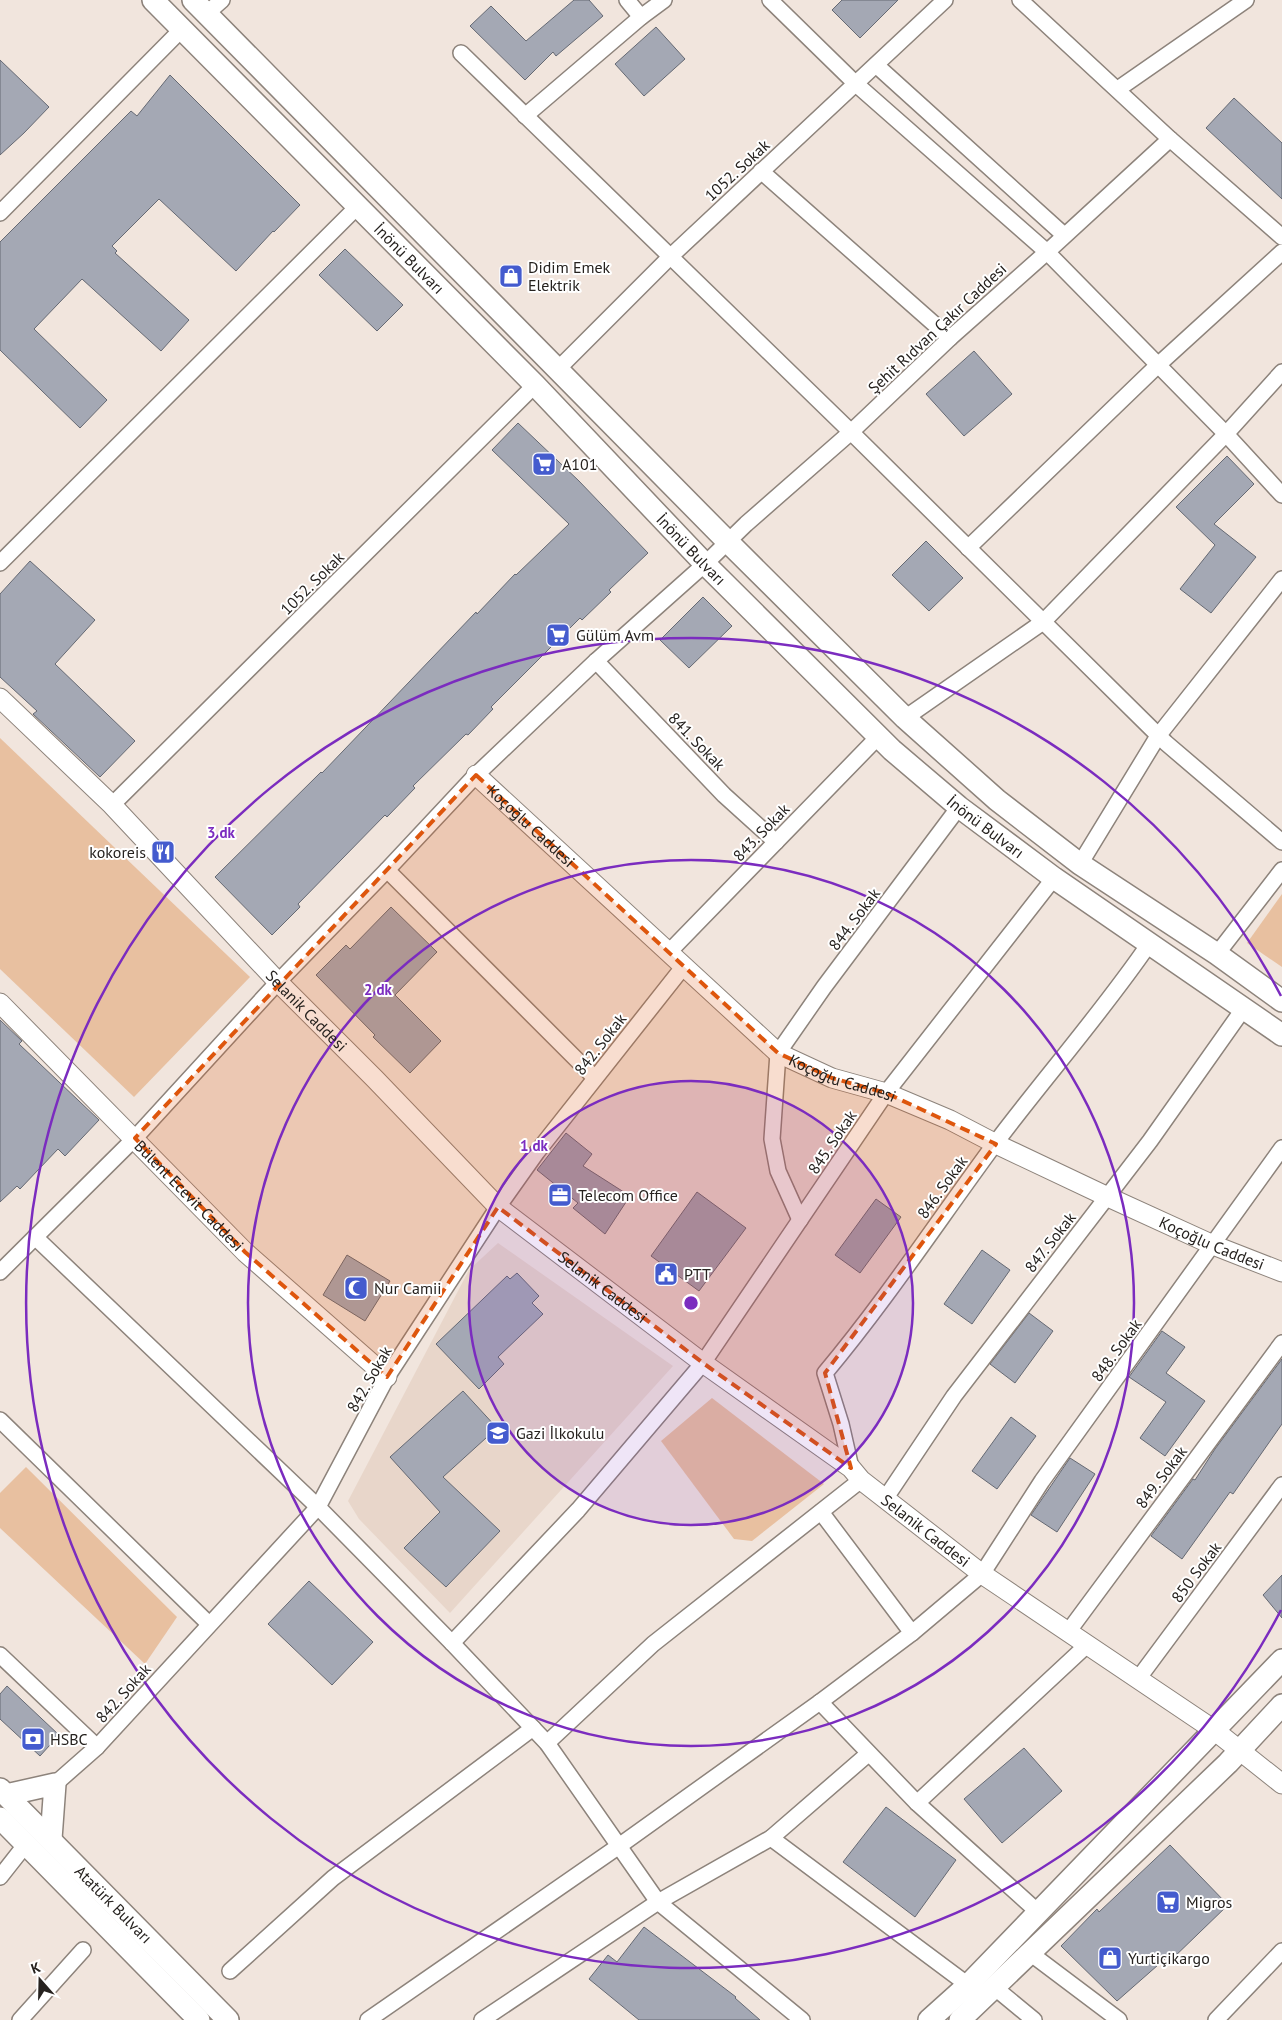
<svg xmlns="http://www.w3.org/2000/svg" width="1282" height="2020" font-family="'PT Sans',sans-serif">
	<style>
		.built { fill: #e8d6ca }
		.green { fill: #e8c0a0 }
		.building { fill: #a4a8b4; stroke: #656973 }
		.lines { fill: none; stroke-linecap: round; stroke-linejoin: round }
		.minor-casing { stroke: #8d837b; stroke-width: 18 }
		.tertiary-casing { stroke: #8d837b; stroke-width: 21 }
		.secondary-casing { stroke: #8d837b; stroke-width: 24 }
		.minor { stroke: #fff; stroke-width: 15 }
		.tertiary { stroke: #fff; stroke-width: 19 }
		.secondary { stroke: #fff; stroke-width: 21 }
		.marked { fill: #de560d; fill-opacity: 0.2; stroke: #de560d; stroke-width: 4; stroke-dasharray: 10 6; stroke-linejoin: round }
		.ring { fill: none; stroke: #7b2cbf; stroke-width: 2.5 }
		.labels { text-anchor: middle; dominant-baseline: central; stroke-width: 4; stroke-linejoin: round; paint-order: stroke }
		.street-label { font-size: 16px; fill: #26221f; stroke: #fff }
		.poi-label { font-size: 16px; fill: #26221f; stroke: #fff; text-anchor: start }
		.centre { fill: #7b2cbf; stroke: #fff; stroke-width: 2.5 }
		.ring-label { font-size: 15px; text-anchor: middle; font-weight: bold; fill: #7b2cbf; stroke: #fff; stroke-width: 4; stroke-linejoin: round; paint-order: stroke }
	</style>
	<rect width="100%" height="100%" fill="#f1e5dd"/>
	<path class="built" d="M498,1243L673,1366L450,1613L359,1519L348,1501L469,1270Z"/>
	<g class="green">
		<path d="M0,738L250,977L134,1097L0,969Z"/>
		<path d="M1282,894V967L1247,943Z"/>
		<path d="M712,1398L824,1484L752,1541L734,1539L661,1441Z"/>
		<path d="M26,1467L177,1617L145,1664L0,1528V1493Z"/>
	</g>
	<g class="building">
		<path d="M574,0H589L603,16L556,56L553,52L525,80L470,26L491,6L526,41Z"/>
		<path d="M842,0H898L860,38L832,10Z"/>
		<path d="M656,27L685,59L644,96L615,64Z"/>
		<path d="M0,60L49,107L24,133L0,155Z"/>
		<path d="M170,75L300,205L274,232L273,231L236,271L159,199L112,246L117,251L115,253L189,320L161,351L82,279L34,329L107,400L80,428L0,350V242L131,111L137,116Z"/>
		<path d="M1234,98L1282,143V199L1206,128Z"/>
		<path d="M345,249L403,305L377,331L319,275Z"/>
		<path d="M974,351L1012,394L964,436L926,394Z"/>
		<path d="M518,423L579,481L648,553L609,590L611,592L582,620L580,618L491,707L493,709L468,735L466,734L413,786L415,788L387,817L385,815L298,904L300,907L272,935L215,877L321,772L322,773L476,612L477,614L515,574L516,575L569,524L492,450Z"/>
		<path d="M1227,456L1254,484L1214,524L1256,557L1211,613L1180,589L1215,545L1176,507Z"/>
		<path d="M926,541L963,578L929,611L892,575Z"/>
		<path d="M30,561L95,620L55,664L135,741L100,777L33,714L37,711L0,677V594Z"/>
		<path d="M703,597L732,626L689,668L660,640Z"/>
		<path d="M391,907L437,952L395,995L441,1041L410,1073L373,1037L375,1035L316,975L346,945L350,949Z"/>
		<path d="M0,1020L22,1041L19,1044L99,1120L65,1156L58,1149L20,1189L17,1186L0,1202Z"/>
		<path d="M566,1133L592,1154L583,1166L630,1196L605,1234L573,1208L578,1203L537,1170Z"/>
		<path d="M697,1192L746,1228L699,1291L651,1256Z"/>
		<path d="M876,1199L901,1217L860,1273L835,1255Z"/>
		<path d="M982,1250L1010,1270L972,1324L944,1304Z"/>
		<path d="M347,1255L390,1281L365,1321L323,1295Z"/>
		<path d="M517,1273L539,1296L532,1303L543,1314L498,1357L504,1364L479,1389L436,1344L507,1276L510,1279Z"/>
		<path d="M1029,1313L1053,1331L1015,1383L990,1364Z"/>
		<path d="M1162,1331L1185,1347L1166,1373L1205,1401L1165,1456L1140,1438L1166,1402L1129,1377Z"/>
		<path d="M1282,1359V1424L1233,1494L1230,1492L1182,1559L1151,1536L1193,1479L1195,1480L1215,1449Z"/>
		<path d="M463,1391L497,1428L443,1477L500,1531L446,1587L404,1548L440,1512L390,1457Z"/>
		<path d="M1011,1417L1036,1436L997,1489L972,1471Z"/>
		<path d="M1070,1458L1095,1474L1057,1532L1031,1515Z"/>
		<path d="M1282,1575V1618L1263,1595Z"/>
		<path d="M309,1581L373,1642L332,1685L268,1624Z"/>
		<path d="M7,1686L59,1735L40,1756L0,1719V1694Z"/>
		<path d="M1024,1748L1062,1791L1002,1843L964,1799Z"/>
		<path d="M886,1807L956,1860L915,1917L843,1862Z"/>
		<path d="M1170,1845L1228,1905L1170,1961L1166,1958L1117,2001L1061,1946L1097,1909L1099,1912Z"/>
		<path d="M644,1927L736,1997L735,1998L760,2020H639L589,1979L608,1955L617,1962Z"/>
	</g>
	<g class="lines">
		<g class="minor-casing">
			<g id="minor">
				<path d="M627,0L641,17"/>
				<path d="M770,0L856,84L1047,252L1226,434L1282,495"/>
				<path d="M1020,0L1170,139L1282,237"/>
				<path d="M206,14L222,0"/>
				<path d="M461,53L851,432L1166,743L1282,842"/>
				<path d="M876,65L1064,235"/>
				<path d="M1118,89L1246,0"/>
				<path d="M525,116L641,17L664,0"/>
				<path d="M761,171L950,338"/>
				<path d="M0,213L181,30"/>
				<path d="M558,369L671,256L945,0"/>
				<path d="M968,548L1158,365L1282,252"/>
				<path d="M0,563L358,206"/>
				<path d="M596,661L724,795L776,842"/>
				<path d="M905,718L1043,622L1226,434L1282,372"/>
				<path d="M112,805L535,385"/>
				<path d="M1080,864L1158,736L1282,579"/>
				<path d="M387,870L595,1078"/>
				<path d="M669,952L879,736"/>
				<path d="M1217,954L1282,870"/>
				<path d="M800,1220L778,1171L772,1139L778,1053L824,987L959,807"/>
				<path d="M35,1237L318,1507L452,1643L547,1743L658,1902L802,2020"/>
				<path d="M0,1272L135,1138L278,982L387,870L476,775L596,661L705,564L746,524L851,432L950,338L1047,252L1170,139"/>
				<path d="M0,1420L209,1624"/>
				<path d="M851,1468L841,1424L825,1373C886,1300 938,1221 994,1145C1045,1077 1101,1014 1149,944"/>
				<path d="M885,1499L954,1396L1150,1141L1244,1008"/>
				<path d="M821,1512L912,1633"/>
				<path d="M1068,1632L1282,1343"/>
				<path d="M452,1643L578,1510L703,1363L886,1093L1054,878"/>
				<path d="M0,1655L97,1747"/>
				<path d="M1138,1679L1282,1485"/>
				<path d="M820,1702L917,1803L1038,1912"/>
				<path d="M547,1743L653,1644L861,1480"/>
				<path d="M55,1784L97,1747L318,1507L387,1377L498,1207L537,1152L684,966"/>
				<path d="M917,1803L1087,1645"/>
				<path d="M771,1838L968,1985"/>
				<path d="M0,1877L26,1844"/>
				<path d="M1030,1953L1119,2020"/>
				<path d="M230,1971L333,1878L533,1728"/>
				<path d="M994,1987L1034,2020"/>
				<path d="M20,2020L83,1950"/>
				<path d="M368,2020L619,1846L820,1702L912,1633L982,1574L1042,1481L1282,1148"/>
				<path d="M482,2020L658,1902L771,1838L868,1754"/>
				<path d="M1216,2020L1282,1951"/>
			</g>
		</g>
		<g class="tertiary-casing">
			<g id="tertiary">
				<path id="s1" d="M0,698L112,805L278,982L375,1079L498,1207L703,1363L851,1468L861,1480L982,1574L1214,1730L1282,1784"/>
				<path id="s2" d="M476,775L778,1053L832,1078L886,1093L950,1120L996,1144L1108,1197L1213,1245L1282,1272"/>
				<path id="s3" d="M0,1003L245,1252L387,1377"/>
			</g>
		</g>
		<g class="secondary-casing">
			<g id="secondary">
				<path id="s4" d="M153,0L535,385L705,564L892,750L959,807L1054,878L1282,1035"/>
				<path d="M193,0L728,542L905,718L997,800L1080,864L1217,954L1282,1001"/>
				<path id="s5" d="M0,1789L228,2020"/>
				<path d="M6,1795L55,1784L51,1839"/>
				<path d="M0,1818L199,2020"/>
				<path d="M929,2020L968,1985L1282,1660"/>
				<path d="M960,2020L1228,1763L1282,1705"/>
			</g>
		</g>
		<use href="#minor" class="minor"/>
		<use href="#tertiary" class="tertiary"/>
		<use href="#secondary" class="secondary"/>
	</g>
	<path class="marked" d="M476,775L778,1053L832,1078L886,1093L996,1144L825,1373L851,1468L703,1363L498,1207L387,1377L245,1252L135,1138Z"/>
	<circle cx="691" cy="1303" r="222" fill="#7b2cbf" fill-opacity=".12"/>
	<g class="ring">
		<circle cx="691" cy="1303" r="222"/>
		<circle cx="691" cy="1303" r="443"/>
		<path d="M1281 1610A665 665 0 1 1 1281 996"/>
	</g>
	<defs>
		<g id="shop-square" transform="scale(1.25)"><rect x="-9" y="-9" width="18" height="18" rx="4" fill="#445bce" stroke="#fff"/><path d="M-5-2.5h2.3a2.7 3.5 0 0 1 5.4 0H5L5.5 6h-11ZM-1.5-2.5h3a1.5 2.3 0 0 0-3 0Z" fill="#fff"/></g>
		<g id="supermarket-square" transform="scale(1.25)"><rect x="-9" y="-9" width="18" height="18" rx="4" fill="#445bce" stroke="#fff"/><path d="M-6-5.5h2.5l.6 2H6L4.5 2H-2.5L-4.4-4H-6ZM-1.5 3.2a1.3 1.3 0 1 0 .1 0ZM3 3.2a1.3 1.3 0 1 0 .1 0Z" fill="#fff"/></g>
		<g id="restaurant-square" transform="scale(1.25)"><rect x="-9" y="-9" width="18" height="18" rx="4" fill="#445bce" stroke="#fff"/><path d="M-5-6h1v4h1v-4h1v4h1v-4h1v5L-1.5 .5V6h-2V.5L-5-1ZM5-6V6H3V1.5H1.5Q1.5-4 5-6Z" fill="#fff"/></g>
		<g id="office-square" transform="scale(1.25)"><rect x="-9" y="-9" width="18" height="18" rx="4" fill="#445bce" stroke="#fff"/><path d="M-6-3h4V-5.5h4V-3h4V5H-6ZM-1-4.5V-3h2v-1.5ZM-6 0V1H6V0Z" fill="#fff"/></g>
		<g id="civic-square" transform="scale(1.25)"><rect x="-9" y="-9" width="18" height="18" rx="4" fill="#445bce" stroke="#fff"/><path d="M-.6-6.5H3V-4.5H.6V-3L4-1V1h2V6H-6V1h2V-1L-.6-3ZM-1.2 2.5V6h2.4V2.5Z" fill="#fff"/></g>
		<g id="mosque-square" transform="scale(1.25)"><rect x="-9" y="-9" width="18" height="18" rx="4" fill="#445bce" stroke="#fff"/><path d="M3.5-4.9A6 6 0 1 0 3.5 4.9A5 5 0 1 1 3.5-4.9Z" fill="#fff"/></g>
		<g id="school-square" transform="scale(1.25)"><rect x="-9" y="-9" width="18" height="18" rx="4" fill="#445bce" stroke="#fff"/><path d="M0-5L7-2L0 1L-7-2ZM-4 1L0 2.5L4 1V4Q0 6-4 4Z" fill="#fff"/></g>
		<g id="bank-square" transform="scale(1.25)"><rect x="-9" y="-9" width="18" height="18" rx="4" fill="#445bce" stroke="#fff"/><path d="M-6-4H6V4H-6ZM0-2.3a2.3 2.3 0 1 0 0 4.6a2.3 2.3 0 1 0 0-4.6Z" fill="#fff"/></g>
	</defs>
	<g fill-rule="evenodd">
		<use href="#shop-square" x="511" y="276"/>
		<use href="#supermarket-square" x="544" y="464"/>
		<use href="#supermarket-square" x="558" y="635"/>
		<use href="#restaurant-square" x="163" y="852"/>
		<use href="#office-square" x="560" y="1195"/>
		<use href="#civic-square" x="666" y="1274"/>
		<use href="#mosque-square" x="356" y="1288"/>
		<use href="#school-square" x="498" y="1433"/>
		<use href="#bank-square" x="33" y="1739"/>
		<use href="#supermarket-square" x="1168" y="1902"/>
		<use href="#shop-square" x="1110" y="1958"/>
	</g>
	<g class="labels">
		<g class="street-label">
			<text transform="translate(737 170) rotate(-43)">1052. Sokak</text>
			<text stroke="none"><textPath href="#s4" startOffset="364">İnönü Bulvarı</textPath></text>
			<text transform="translate(937 328) rotate(-43)">Şehit Rıdvan Çakır Caddesi</text>
			<text stroke="none"><textPath href="#s4" startOffset="769">İnönü Bulvarı</textPath></text>
			<text transform="translate(312 583) rotate(-45)">1052. Sokak</text>
			<text transform="translate(697 741) rotate(46)">841. Sokak</text>
			<text stroke="none"><textPath href="#s4" startOffset="1174">İnönü Bulvarı</textPath></text>
			<text stroke="none"><textPath href="#s2" startOffset="75">Koçoğlu Caddesi</textPath></text>
			<text transform="translate(761 832) rotate(-46)">843. Sokak</text>
			<text transform="translate(854 919) rotate(-53)">844. Sokak</text>
			<text stroke="none"><textPath href="#s1" startOffset="438">Selanik Caddesi</textPath></text>
			<text transform="translate(600 1044) rotate(-52)">842. Sokak</text>
			<text stroke="none"><textPath href="#s2" startOffset="480">Koçoğlu Caddesi</textPath></text>
			<text transform="translate(832 1142) rotate(-56)">845. Sokak</text>
			<text transform="translate(942 1187) rotate(-54)">846. Sokak</text>
			<text stroke="none"><textPath href="#s3" startOffset="270">Bülent Ecevit Caddesi</textPath></text>
			<text transform="translate(1050 1242) rotate(-52)">847. Sokak</text>
			<text stroke="none"><textPath href="#s2" startOffset="885">Koçoğlu Caddesi</textPath></text>
			<text stroke="none"><textPath href="#s1" startOffset="844">Selanik Caddesi</textPath></text>
			<text transform="translate(1116 1350) rotate(-54)">848. Sokak</text>
			<text transform="translate(369 1379) rotate(-60)">842. Sokak</text>
			<text transform="translate(1161 1477) rotate(-53)">849. Sokak</text>
			<text stroke="none"><textPath href="#s1" startOffset="1249">Selanik Caddesi</textPath></text>
			<text transform="translate(1196 1572) rotate(-53)">850 Sokak</text>
			<text transform="translate(123 1693) rotate(-48)">842. Sokak</text>
			<text stroke="none"><textPath href="#s5" startOffset="162">Atatürk Bulvarı</textPath></text>
		</g>
		<g class="poi-label">
			<text x="528" y="267">Didim Emek<tspan x="528" dy="18">Elektrik</tspan></text>
			<text x="562" y="464">A101</text>
			<text x="576" y="635">Gülüm Avm</text>
			<text x="146" y="852" text-anchor="end">kokoreis</text>
			<text x="578" y="1195">Telecom Office</text>
			<text x="684" y="1274">PTT</text>
			<text x="374" y="1288">Nur Camii</text>
			<text x="516" y="1433">Gazi İlkokulu</text>
			<text x="50" y="1739">HSBC</text>
			<text x="1186" y="1902">Migros</text>
			<text x="1128" y="1958">Yurtiçikargo</text>
		</g>
	</g>
	<circle cx="691" cy="1303" r="8" class="centre"/>
	<g class="ring-label">
		<text x="221" y="838">3 dk</text>
		<text x="378" y="995">2 dk</text>
		<text x="534" y="1151">1 dk</text>
	</g>
	<g transform="translate(40 1980) rotate(340)" stroke="#ffffff" stroke-width="4" paint-order="stroke">
	<path d="M0-4L9 19L0 12L-9 19Z" fill="#26221f"/>
	<text y="-8" font-size="14" font-weight="bold" text-anchor="middle" fill="#26221f">K</text>
	</g>
</svg>
